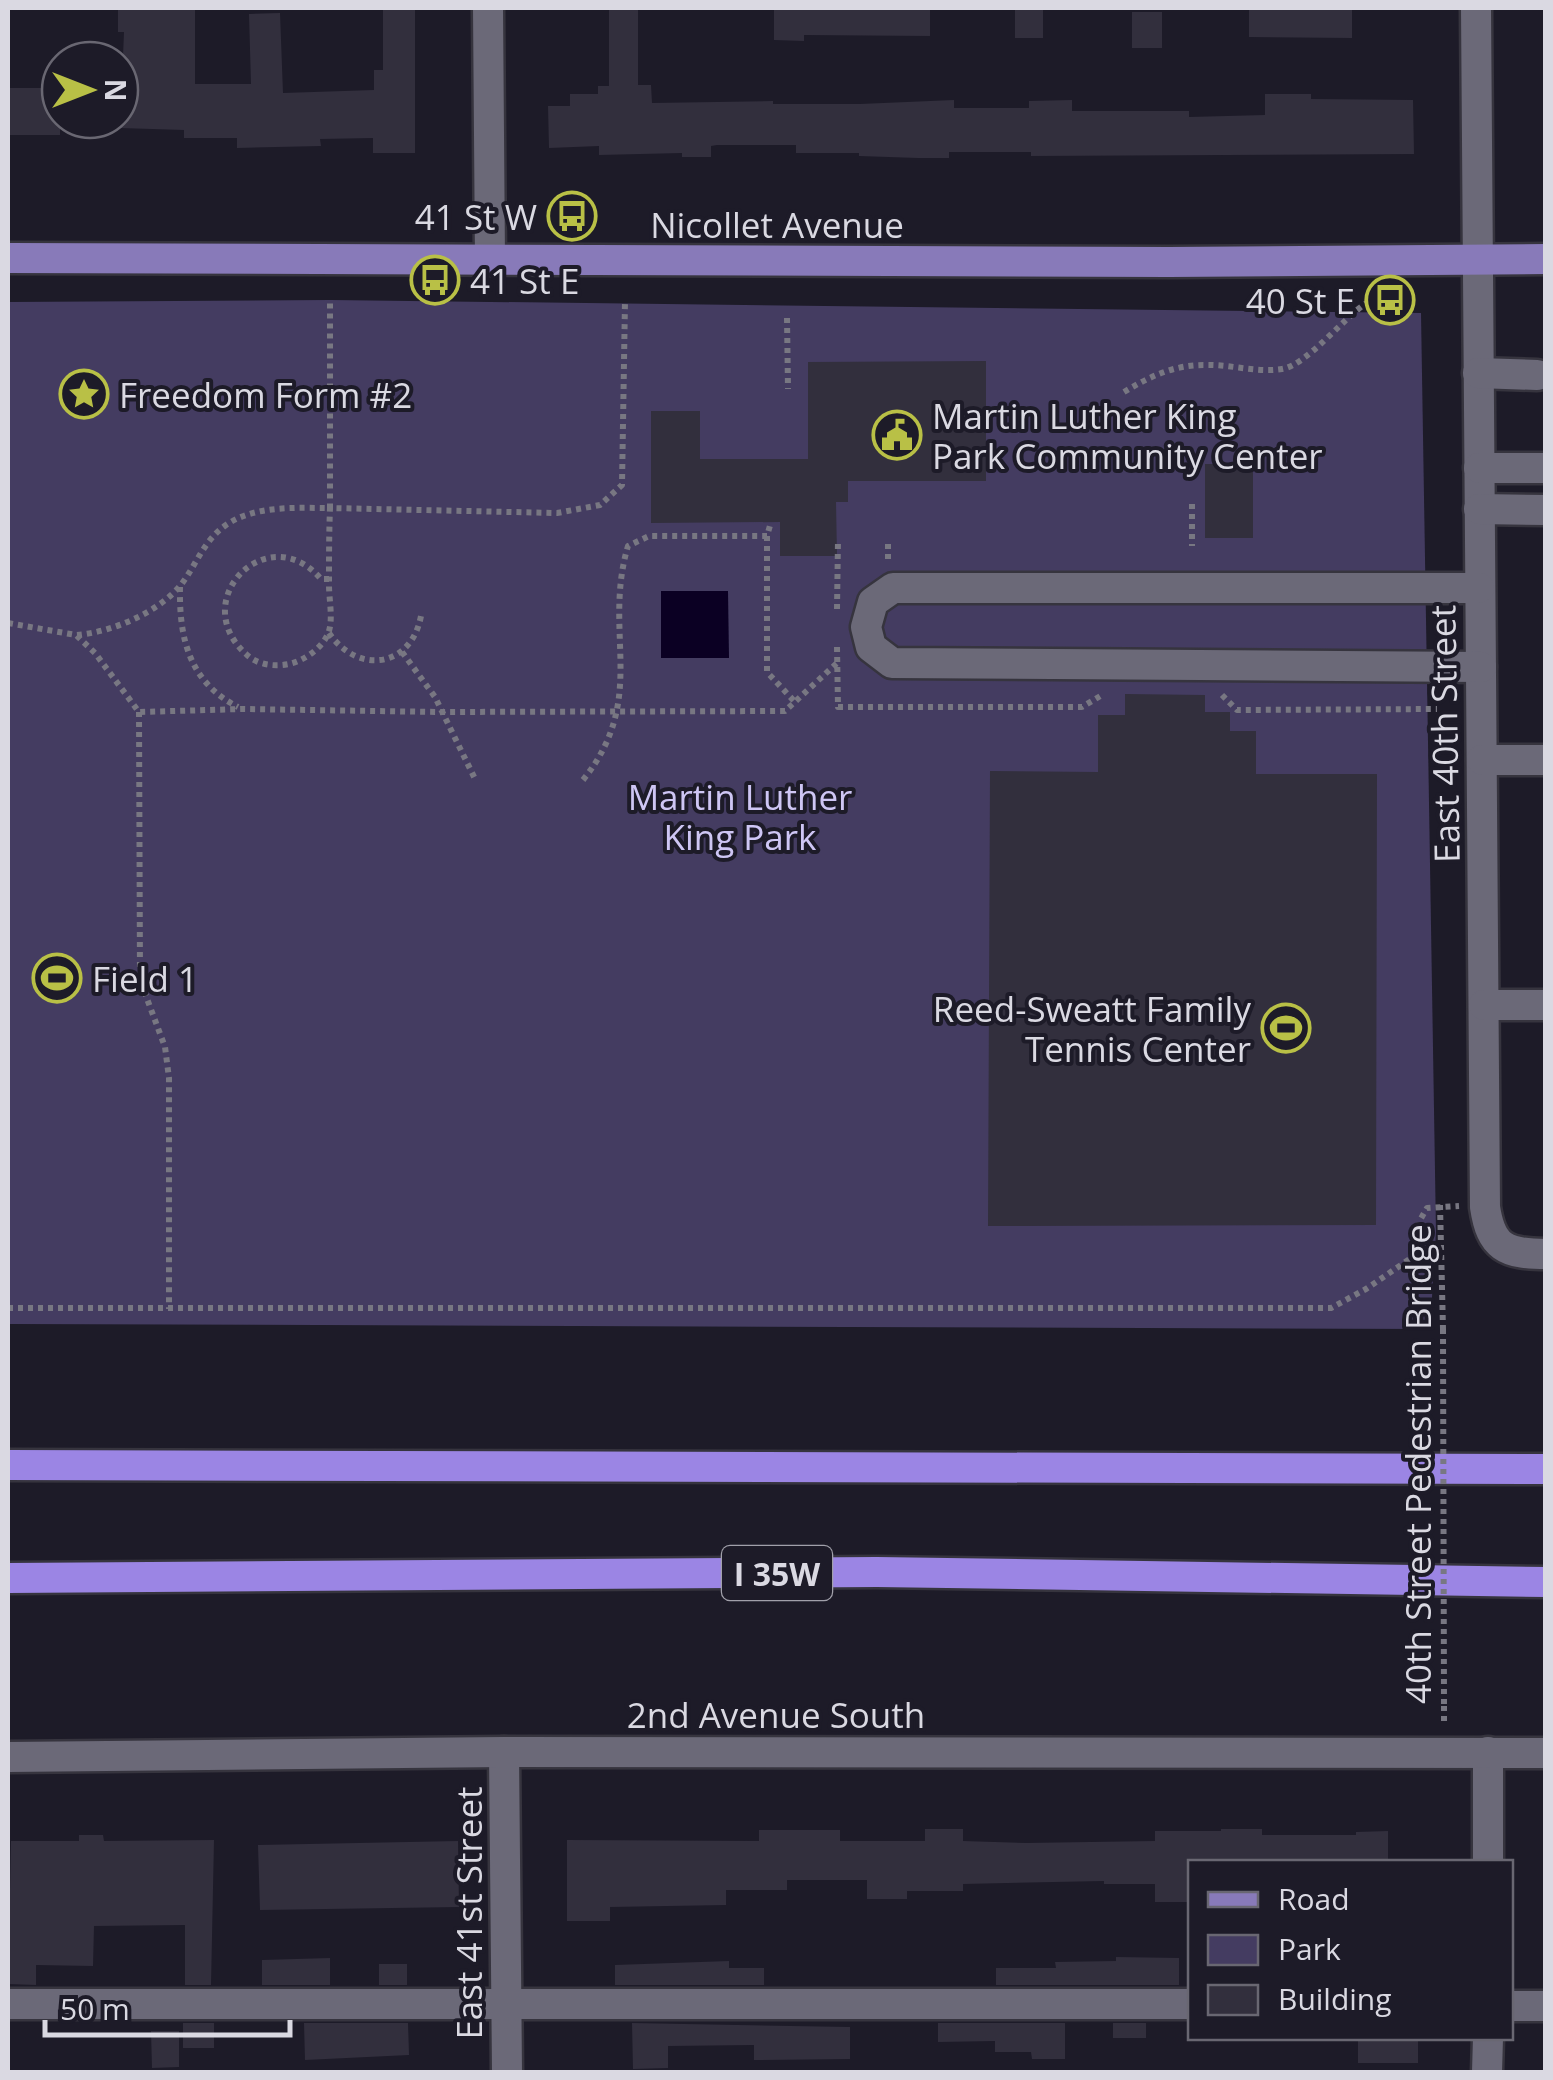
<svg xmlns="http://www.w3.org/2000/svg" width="1553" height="2080" font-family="'Open Sans',sans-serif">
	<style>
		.green { fill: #443c61 }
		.water { fill: #0b0023 }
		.building { fill: #322f3d }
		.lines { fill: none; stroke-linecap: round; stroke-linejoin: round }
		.minor-casing { stroke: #36343e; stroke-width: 35 }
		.major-casing { stroke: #36343e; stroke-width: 35 }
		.highway-casing { stroke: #36343e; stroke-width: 35 }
		.path { stroke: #787782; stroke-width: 6; stroke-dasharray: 5 5; stroke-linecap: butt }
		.minor { stroke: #6b6978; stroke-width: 30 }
		.major { stroke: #887ab9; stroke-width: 30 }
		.highway { stroke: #9b85e4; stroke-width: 30 }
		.path-bridge { stroke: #787782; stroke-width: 6; stroke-dasharray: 5 5; stroke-linecap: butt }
		.labels { text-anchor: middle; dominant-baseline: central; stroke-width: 8; stroke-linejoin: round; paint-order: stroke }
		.shield { fill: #1d1b28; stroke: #a1a0aa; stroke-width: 2.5 }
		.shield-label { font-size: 32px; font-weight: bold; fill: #dad9e2 }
		.poi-label { font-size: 35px; fill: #dad9e2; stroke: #1d1b28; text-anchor: start }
		.street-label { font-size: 35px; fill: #dad9e2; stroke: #1d1b28 }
		.park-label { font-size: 35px; fill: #cec6f4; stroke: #1d1b28 }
	</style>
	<rect width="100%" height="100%" fill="#1d1b28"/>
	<path class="green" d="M330,300L1421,313L1436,1232L1430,1329L8,1324V302Z"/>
	<path class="water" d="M728,591L729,658H661V591Z"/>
	<g class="building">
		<path d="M118,8H195V84H251L249,14L280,13L283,93L374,90V70H383V9L415,10V153H373V138L320,139L321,146L237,148V138H184V130L120,128L124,32H118Z"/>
		<path d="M609,8H638V85H651L652,103L773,101V104H860L954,100V108H1029V101L1072,100V111H1189V117L1265,115V94H1311V99L1413,100L1414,154L1031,156V152H949V158H918L859,156V153H796V145H717L711,146V157H682V153L599,155V146L549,148L548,106H570V94H598V86H609Z"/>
		<path d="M774,8H930V36L804,35V41L774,40Z"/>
		<rect x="1015" y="8" width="28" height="30"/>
		<path d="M1249,8H1352V38L1249,37Z"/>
		<rect x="1132" y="12" width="30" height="36"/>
		<rect x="8" y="88" width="52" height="47"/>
		<path d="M986,361V481H848V502H836L837,556H780V522L651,523V411H700V459H808V362Z"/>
		<rect x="1205" y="464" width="48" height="74"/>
		<path d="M1125,694L1205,695V712H1230V731H1256V774H1377L1376,1225L988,1226L990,771L1098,772V715H1125Z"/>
		<path d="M925,1829H963V1841L1026,1843L1155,1841V1831H1221V1829H1262V1835H1356V1832L1388,1831V1862H1190V1902H1155V1884H1104V1881L963,1884V1891H907V1899H867V1880H787V1890H726V1905L610,1907V1921H567V1840L759,1841V1830H840V1841H925Z"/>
		<path d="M79,1835H103L104,1841L214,1840L211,1985H185V1925L94,1926L93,1966L36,1965V1985L8,1984L11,1841H79Z"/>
		<path d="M458,1841L459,1907L260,1910L258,1845Z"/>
		<path d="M1116,1957L1179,1958V1985H996V1968H1056L1055,1962L1116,1961Z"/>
		<path d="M330,1958V1985H262V1960Z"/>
		<path d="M729,1961V1968H764V1985H615V1965Z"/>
		<rect x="379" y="1964" width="28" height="21"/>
		<rect x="183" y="2023" width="31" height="25"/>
		<path d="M304,2023H408L409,2055L305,2060Z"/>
		<path d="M632,2023L850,2027V2059L754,2060V2045L668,2046V2068L633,2069Z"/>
		<path d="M938,2023H1065V2059H1032L1031,2052H995V2041L938,2042Z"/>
		<rect x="1113" y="2023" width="33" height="15"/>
		<path d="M151,2031H179V2067L152,2068Z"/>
		<rect x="1358" y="2038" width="60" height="25"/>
	</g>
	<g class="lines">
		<g class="minor-casing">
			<g id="minor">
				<path d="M488,8L490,260"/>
				<path d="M1476,8L1485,1207C1491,1247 1505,1254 1546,1254"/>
				<path d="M1478,373L1537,375"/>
				<path d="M1479,468H1546"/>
				<path d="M1479,509L1546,510"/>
				<path d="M1479,588H893L873,602L866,627L871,647L892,663L1481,667"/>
				<path d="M1482,760H1546"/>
				<path d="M1484,1005H1546"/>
				<path d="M504,1752L507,2072"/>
				<path d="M1488,1752V1862"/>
				<path d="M8,1757L504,1752L1546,1753"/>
				<path d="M8,2004H1190"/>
				<path d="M1510,2006H1546"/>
				<path d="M1487,2072L1488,2038"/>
			</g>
		</g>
		<g class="major-casing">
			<path id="major" d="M8,258L1169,262L1546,259"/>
		</g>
		<g class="highway-casing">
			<g id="highway">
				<path d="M8,1465L1546,1469"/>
				<path d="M8,1578L877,1572L1546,1582"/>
			</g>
		</g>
		<g class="path">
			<path d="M787,318L788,389"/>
			<path d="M1124,392C1149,377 1173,365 1204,365C1230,364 1256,373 1282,369C1307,365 1344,317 1368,302"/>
			<path d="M1192,504V546"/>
			<path d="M767,536V672L795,702"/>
			<path d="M888,559V541"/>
			<path d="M329,579H321C268,517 186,600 246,654C257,665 274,667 289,664C304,661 324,647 329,631C333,618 329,599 329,585C329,559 329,534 330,508L557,513L600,505L622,485L625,301"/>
			<path d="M180,587C179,638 189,682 238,707"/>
			<path d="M837,609L838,540"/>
			<path d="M8,623L76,635L95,653L139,712L243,709L441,712L785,711L837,663"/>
			<path d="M329,633C358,675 411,668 421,616"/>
			<path d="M77,635C112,632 157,613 180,586C196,566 203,541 226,525C255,505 296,508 330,508V300"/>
			<path d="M837,647L838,707H1082L1102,695"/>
			<path d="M402,652L435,697L476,781"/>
			<path d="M1222,695L1237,710L1437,709"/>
			<path d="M139,712L140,980L165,1047L169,1078V1309"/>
			<path d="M583,780C649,698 602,633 628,546L649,536H767L771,522"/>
			<path d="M1440,1205L1443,1329"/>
			<path d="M8,1308H1331L1366,1289L1414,1256L1420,1220L1427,1208L1459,1206"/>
			<path d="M1444,1706V1724"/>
		</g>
		<use href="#minor" class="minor"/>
		<use href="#major" class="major"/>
		<use href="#highway" class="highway"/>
		<path class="path-bridge" d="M1443,1329L1444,1706"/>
	</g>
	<defs>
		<g id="bus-ring" transform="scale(2.5)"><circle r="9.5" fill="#1d1b28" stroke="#b9c046" stroke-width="1.5"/><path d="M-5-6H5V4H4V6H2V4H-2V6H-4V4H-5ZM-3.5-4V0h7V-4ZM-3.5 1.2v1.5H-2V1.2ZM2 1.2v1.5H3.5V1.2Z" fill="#b9c046"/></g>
		<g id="sight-ring" transform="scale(2.5)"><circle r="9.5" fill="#1d1b28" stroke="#b9c046" stroke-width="1.5"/><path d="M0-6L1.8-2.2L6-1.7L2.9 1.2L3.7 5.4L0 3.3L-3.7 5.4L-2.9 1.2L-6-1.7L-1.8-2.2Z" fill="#b9c046"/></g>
		<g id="civic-ring" transform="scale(2.5)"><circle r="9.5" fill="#1d1b28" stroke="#b9c046" stroke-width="1.5"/><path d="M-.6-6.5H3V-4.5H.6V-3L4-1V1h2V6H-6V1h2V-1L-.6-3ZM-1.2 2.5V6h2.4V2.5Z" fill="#b9c046"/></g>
		<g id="stadium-ring" transform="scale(2.5)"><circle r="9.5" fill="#1d1b28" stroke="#b9c046" stroke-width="1.5"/><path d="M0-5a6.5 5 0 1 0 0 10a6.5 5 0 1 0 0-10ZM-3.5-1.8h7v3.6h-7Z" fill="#b9c046"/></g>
	</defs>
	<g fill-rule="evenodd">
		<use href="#bus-ring" x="572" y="216"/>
		<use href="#bus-ring" x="435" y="280"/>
		<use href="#bus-ring" x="1390" y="300"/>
		<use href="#sight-ring" x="84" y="394"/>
		<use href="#civic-ring" x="897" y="435"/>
		<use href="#stadium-ring" x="57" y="978"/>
		<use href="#stadium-ring" x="1286" y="1028"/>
	</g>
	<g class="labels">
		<rect class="shield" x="722" y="1546" width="110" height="54" rx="8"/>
		<g class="shield-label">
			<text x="777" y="1573">I 35W</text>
		</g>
		<g class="poi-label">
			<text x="537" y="216" text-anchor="end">41 St W</text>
			<text x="470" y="280">41 St E</text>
			<text x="1355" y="300" text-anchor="end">40 St E</text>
			<text x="119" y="394">Freedom Form #2</text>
			<text x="932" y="415">Martin Luther King<tspan x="932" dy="40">Park Community Center</tspan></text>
			<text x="92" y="978">Field 1</text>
			<text x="1251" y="1008" text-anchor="end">Reed-Sweatt Family<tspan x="1251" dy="40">Tennis Center</tspan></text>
		</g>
		<g class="street-label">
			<text x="777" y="224">Nicollet Avenue</text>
			<text transform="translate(1444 734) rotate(-91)">East 40th Street</text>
			<text transform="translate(1417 1464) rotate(-90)">40th Street Pedestrian Bridge</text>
			<text x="776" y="1714">2nd Avenue South</text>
			<text transform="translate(468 1913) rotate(-90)">East 41st Street</text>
		</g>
		<g class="park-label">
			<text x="740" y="796">Martin Luther<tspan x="740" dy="40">King Park</tspan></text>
		</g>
	</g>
	<rect width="1553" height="2080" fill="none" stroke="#dad9e2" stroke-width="20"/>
	<rect x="1188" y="1860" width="325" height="180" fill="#1d1b28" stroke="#696772" stroke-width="2.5"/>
	<rect x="1208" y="1892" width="50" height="15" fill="#887ab9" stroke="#696772" stroke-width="2.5"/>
	<text x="1278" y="1910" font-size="30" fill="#dad9e2">Road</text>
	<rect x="1208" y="1935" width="50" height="30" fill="#443c61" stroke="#696772" stroke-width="2.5"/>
	<text x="1278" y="1960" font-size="30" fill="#dad9e2">Park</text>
	<rect x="1208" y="1985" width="50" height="30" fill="#322f3d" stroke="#696772" stroke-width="2.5"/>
	<text x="1278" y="2010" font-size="30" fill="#dad9e2">Building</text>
	<g transform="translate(90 90) rotate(90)"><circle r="48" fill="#1d1b28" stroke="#696772" stroke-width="2.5"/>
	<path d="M0-8L18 38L0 25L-18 38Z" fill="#b9c046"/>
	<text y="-15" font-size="28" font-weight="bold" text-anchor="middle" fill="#dad9e2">N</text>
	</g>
	<path d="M45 2020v15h245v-15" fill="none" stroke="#dad9e2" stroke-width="5"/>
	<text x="60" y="2020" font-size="30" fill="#dad9e2" stroke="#1d1b28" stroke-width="8" paint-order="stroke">50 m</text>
</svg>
